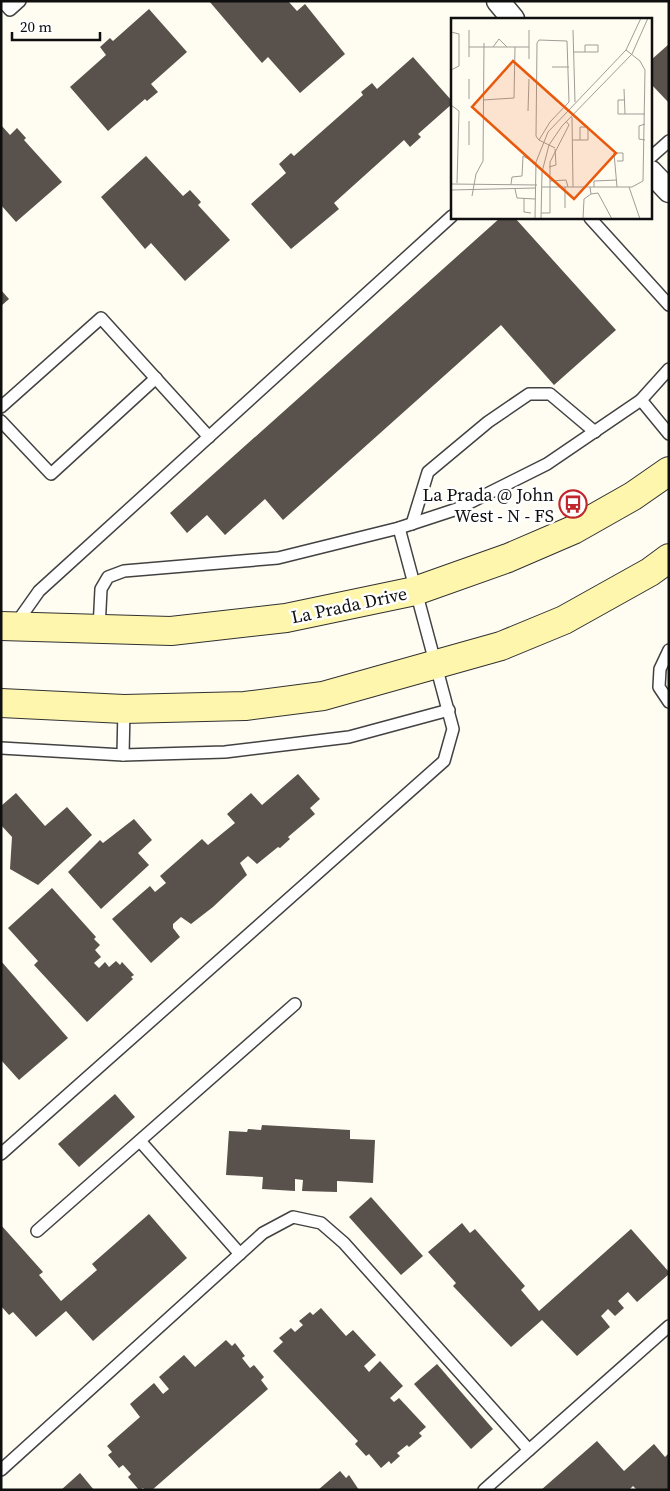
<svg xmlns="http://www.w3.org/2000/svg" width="670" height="1491" font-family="'Source Serif 4',serif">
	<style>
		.building { fill: #58514c }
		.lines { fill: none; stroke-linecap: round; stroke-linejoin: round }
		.lane-casing { stroke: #424242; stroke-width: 14 }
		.street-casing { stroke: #424242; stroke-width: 25 }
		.secondary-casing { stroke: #313131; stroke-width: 30 }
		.lane { stroke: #fff; stroke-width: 11 }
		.street { stroke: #fff; stroke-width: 22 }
		.secondary { stroke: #fef6ad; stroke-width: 28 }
		.labels { text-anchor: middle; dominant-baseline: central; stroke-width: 5; stroke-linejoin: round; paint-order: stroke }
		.poi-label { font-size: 18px; fill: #0f0f0f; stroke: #fff; text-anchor: end }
		.street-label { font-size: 18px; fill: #0f0f0f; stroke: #fff }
		.inset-road { fill: none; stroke: #9f9d97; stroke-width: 1 }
		.view { fill: #e8590c; fill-opacity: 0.15; stroke: #e8590c; stroke-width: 2.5 }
		.inset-edge { fill: none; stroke: #0f0f0f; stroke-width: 2.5 }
	</style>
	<rect width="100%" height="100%" fill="#fffcf2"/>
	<g class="building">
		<path d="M209,1H288L297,11L305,4L345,54L300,93L268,57L262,63Z"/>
		<path d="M149,9L187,52L151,84L158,92L147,101L145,99L108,131L70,87L106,55L100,47L110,38L113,41Z"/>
		<path d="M669,44V103L651,84V60Z"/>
		<path d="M413,57L452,101V104L418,134L421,137L410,147L404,140L334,203L339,209L291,249L251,204L286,173L279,164L291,153L294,156L363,95L361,92L372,83L377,89Z"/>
		<path d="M1,125L10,135L17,128L26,138L24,140L62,182L16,222L1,205Z"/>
		<path d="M146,156L183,196L190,190L201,202L198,205L230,240L185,281L151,243L145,249L101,197Z"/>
		<path d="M500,218H515L616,330L554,385L501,325L283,520L265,499L225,535L207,515L187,533L170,513Z"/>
		<path d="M1,290L9,299L1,306Z"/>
		<path d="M298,774L320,799L310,808L315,814L288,837L290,839L280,848L278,847L257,864L248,856L240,863L247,875L213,907L191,924L181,917L173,924V928L180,937L151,963L112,919L150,886L155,892L166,883L160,876L202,839L208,845L235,823L227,814L251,793L262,805Z"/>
		<path d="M16,793L45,826L67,807L92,835L38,885L10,869L12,837L1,825V806Z"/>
		<path d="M134,819L152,840L138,853L149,865L101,909L68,872L100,840L103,843Z"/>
		<path d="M52,888L96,937L94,939L100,945L95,950L101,957L94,963L99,968L105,962L109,967L116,961L120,965L122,962L134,975L131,977L133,979L87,1022L34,965L38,961L8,928Z"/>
		<path d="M1,961L68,1038L19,1080L1,1060Z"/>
		<path d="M115,1094L135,1117L79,1167L58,1144Z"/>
		<path d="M262,1125L350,1130V1139L375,1140L373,1183L337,1181V1192L302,1191L303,1180L295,1179V1191L262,1189L263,1177L226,1175L229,1131L247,1132L248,1129L261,1130Z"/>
		<path d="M371,1197L423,1256L401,1275L349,1217Z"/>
		<path d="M149,1214L187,1258L93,1341L66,1311L36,1337L13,1312L9,1315L1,1306V1225L43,1272L39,1275L61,1301L97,1270L92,1264Z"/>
		<path d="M462,1223L470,1233L475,1229L525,1286L521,1290L539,1311L631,1229L669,1272V1274L637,1302L628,1292L618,1301L624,1308L615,1316L608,1309L601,1316L610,1327L577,1356L542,1320L511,1347L453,1286L456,1283L428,1252Z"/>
		<path d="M321,1308L346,1336L353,1330L376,1355L364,1366L369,1372L380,1361L403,1386L390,1398L394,1402L399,1398L426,1427L419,1433L422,1436L409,1447L407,1445L397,1453L400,1456L391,1464L389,1461L381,1468L369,1454L366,1456L355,1444L358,1441L273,1351L283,1342L279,1338L291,1328L295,1332L303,1325L299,1321L310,1312L313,1315Z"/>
		<path d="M226,1340L232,1346L235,1343L245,1356L242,1358L250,1368L254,1365L264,1377L261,1380L268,1389L152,1490H145L143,1488L139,1490L128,1477L131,1474L123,1465L119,1468L108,1455L112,1452L107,1446L140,1417L130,1404L154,1383L163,1394L169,1389L159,1377L184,1355L195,1367Z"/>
		<path d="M437,1364L493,1429L471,1449L414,1384Z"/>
		<path d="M597,1441L624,1471L654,1444L665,1457L669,1453V1490H637L633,1486L629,1490H541Z"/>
		<path d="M340,1471L346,1478L349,1475L359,1490H318Z"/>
		<path d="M80,1473L94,1490H61Z"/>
	</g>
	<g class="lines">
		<g class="lane-casing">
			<g id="lane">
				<path d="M2,1L10,10L20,1"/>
				<path d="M651,157L669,141"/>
				<path d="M590,218L669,305"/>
				<path d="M641,400L669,434"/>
				<path d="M1,407L101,318L209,437"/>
				<path d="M1,421L51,474L156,378"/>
				<path d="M412,524L428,472L488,422L529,394H550L595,432"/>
				<path d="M15,625L39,591L452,216"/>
				<path d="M99,629L101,589L108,577L124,571L278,558L399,528L457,509L547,464L641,400L669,369"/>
				<path d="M669,650L660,669L659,687L669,702"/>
				<path d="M1,748L123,755L225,752L349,737L449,710"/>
				<path d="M123,755L124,709"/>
				<path d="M140,1141L240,1254"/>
				<path d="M1,1154L444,761L453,729L399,528"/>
				<path d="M37,1231L295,1004"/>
				<path d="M1,1470L263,1233L293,1217L321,1223L344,1243L529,1450"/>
				<path d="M484,1490L669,1326"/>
			</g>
		</g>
		<g class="street-casing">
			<g id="street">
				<path d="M498,1L513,19"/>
				<path d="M651,172L669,191"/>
			</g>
		</g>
		<g class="secondary-casing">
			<g id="secondary">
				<path d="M1,626L171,631L286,618L415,591L508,558L573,530L633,496L669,471"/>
				<path d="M1,703L124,709L245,706L323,696L501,646L564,620L650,572L669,558"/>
			</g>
		</g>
		<use href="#lane" class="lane"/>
		<use href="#street" class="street"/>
		<use href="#secondary" class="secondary"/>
	</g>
	<defs>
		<g id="bus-ring" transform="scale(1.4375)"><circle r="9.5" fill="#fff" stroke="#c0272d" stroke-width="1.5"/><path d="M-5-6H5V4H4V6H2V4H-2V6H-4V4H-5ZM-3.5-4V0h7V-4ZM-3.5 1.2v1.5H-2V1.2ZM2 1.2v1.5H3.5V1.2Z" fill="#c0272d"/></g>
	</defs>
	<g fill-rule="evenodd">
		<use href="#bus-ring" x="573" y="504"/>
	</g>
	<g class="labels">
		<g class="poi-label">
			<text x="554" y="494">La Prada @ John<tspan x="554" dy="21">West - N - FS</tspan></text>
		</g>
		<g class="street-label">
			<text transform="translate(349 605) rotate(-12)">La Prada Drive</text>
		</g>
	</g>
	<g transform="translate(451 18)">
		<rect width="201" height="201" fill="#fffcf2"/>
		<path class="inset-road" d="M122,12L124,84M0,14L8,16V48L0,52M18,29H78M42,29L48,21L56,29M122,34H147V27H134V34M18,39V12M78,41V12M101,49H118M18,61V81M173,71L174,96H194M32,82L63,80L64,29M173,82H167V96H174M0,87L8,93L6,165M77,93L78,61M121,99L122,169M18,103V127M88,122L99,104L118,84L116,23L88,22L86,25L85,118L87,121L88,122L104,130M122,122H137V109H129V122M194,122L188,121V108L194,106M98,149L105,147L104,131M99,163L115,162L117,169M0,166L86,167M60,166L61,159L71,158L72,138L85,145M91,169H181L192,163L194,52L189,43L175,32M139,169L140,176L147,175L161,201M143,169V163L166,162M166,169L163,135H172V143H166M178,169L189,201M64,171L66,180L84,181M0,172L85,170M21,178L25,156L32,143L33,25M73,180V194L80,195M114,190V169M90,195H99V144L118,107L115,103M84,201L85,144L97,114L175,32L190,0M90,201L91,154L98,127L111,108L181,36L197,0M132,201L133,181L140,176"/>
		<path class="view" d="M62,43L165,135L123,181L21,89Z"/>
		<rect width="201" height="201" class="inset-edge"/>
	</g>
	<rect width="670" height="1491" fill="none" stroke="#0f0f0f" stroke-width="5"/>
	<path d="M12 32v8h88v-8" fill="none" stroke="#0f0f0f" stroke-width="2.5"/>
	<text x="20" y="32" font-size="15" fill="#0f0f0f" stroke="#ffffff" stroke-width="4" paint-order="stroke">20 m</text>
</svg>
